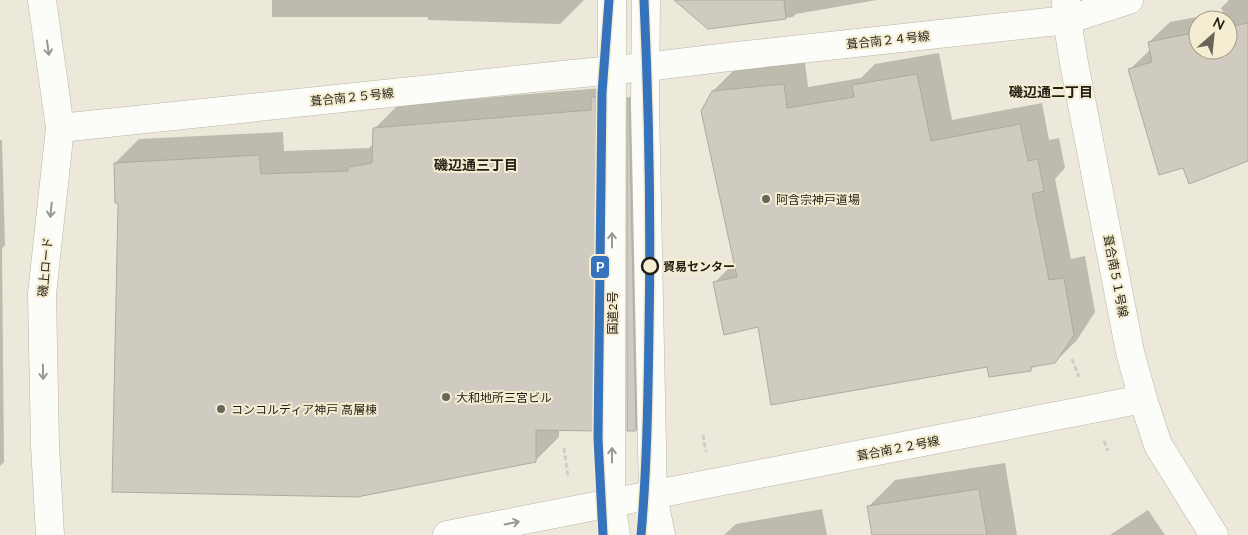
<svg xmlns="http://www.w3.org/2000/svg" width="1248" height="535" font-family="Lato,'Noto Sans JP',sans-serif">
	<style>
		.shadow { fill: #0003; fill-rule: evenodd }
		.building { fill: #cfcbc0; stroke: #adaa9e }
		.lines { fill: none; stroke-linecap: round; stroke-linejoin: round }
		.minor-casing { stroke: #b8b4a8; stroke-width: 29 }
		.tertiary-casing { stroke: #b8b4a8; stroke-width: 29 }
		.trunk-casing { stroke: #b8b4a8; stroke-width: 29 }
		.path { stroke: #cecdc9; stroke-width: 3; stroke-dasharray: 5 2.5; stroke-linecap: butt }
		.minor { stroke: #fcfcf9; stroke-width: 28 }
		.tertiary { stroke: #fcfcf9; stroke-width: 28 }
		.trunk { stroke: #fcfcf9; stroke-width: 28 }
		.rail-1-casing { stroke: #f5edd2; stroke-width: 12 }
		.rail-1 { stroke: #3573bd; stroke-width: 9 }
		.oneway { stroke: #999892 }
		.poi-dot { fill: #686559; stroke: #f5edd2; stroke-width: 2 }
		.stop-dot { fill: #f5edd2; stroke: #211e14; stroke-width: 2.5 }
		.labels { text-anchor: middle; dominant-baseline: central; stroke-width: 4; stroke-linejoin: round; paint-order: stroke }
		.street-label { font-size: 12px; fill: #211e14; stroke: #f5edd2 }
		.poi-label { font-size: 12px; fill: #211e14; stroke: #f5edd2; text-anchor: start }
		.stop-label { font-size: 12px; font-weight: bold; fill: #211e14; stroke: #f5edd2; text-anchor: start }
		.neighbourhood-label { font-size: 14px; font-weight: bold; fill: #211e14; stroke: #f5edd2 }
		.line-badge { stroke: #f5edd2; stroke-width: 2 }
		.badge-label { font-size: 14px; text-anchor: middle; font-weight: bold; fill: #fff }
	</style>
	<rect width="100%" height="100%" fill="#ede9da"/>
	<g class="shadow">
		<path d="M272,0H584L560,24L428,20V17H272Z"/>
		<path d="M684,0H877L796,14L793,17L708,28Z"/>
		<path d="M1229,0H1248V150L1183,167L1129,70L1151,49L1149,42L1170,22L1223,12L1221,8ZM1198,20H1228V50H1198Z"/>
		<path d="M939,53L952,120L1042,103L1049,140L1059,138L1065,168L1055,179L1071,259L1085,256L1095,312L1077,340L1055,362L1035,365L1031,370L759,326L714,283L735,262L713,91L735,69L805,62L808,87L861,78L875,64Z"/>
		<path d="M652,75L659,407L636,430L629,98Z"/>
		<path d="M602,88L619,406L595,429H559V437L535,461L120,201L115,163L139,139L283,132L284,151L369,148L374,143V129L398,105Z"/>
		<path d="M0,140H2L5,245L2,248L4,462L0,466Z"/>
		<path d="M1005,463L1017,535H873L868,507L895,480Z"/>
		<path d="M822,509L827,535H724L736,524Z"/>
		<path d="M1148,510L1165,535H1110Z"/>
	</g>
	<g class="building">
		<path d="M674,0H784L786,19L708,29Z"/>
		<path d="M1248,23V161L1189,184L1183,168L1159,175L1128,69L1152,62L1148,42L1198,32V50H1228V27Z"/>
		<path d="M917,74L931,141L1020,124L1028,161L1038,159L1044,191L1032,194L1049,280L1064,278L1074,335L1055,363L1031,367V371L989,377L987,367L771,405L758,327L724,335L713,282L737,277L701,111L712,91L784,84L787,108L854,97L852,85Z"/>
		<path d="M591,97H596V431L536,430V462L357,497L112,492L118,203H115L114,163L259,155L261,174L348,171V167L372,163L373,128L591,110Z"/>
		<path d="M627,98H629L636,431H627Z"/>
		<path d="M979,489L987,535H872L867,506Z"/>
	</g>
	<g class="lines">
		<g class="minor-casing">
			<g id="minor">
				<path d="M42,0L60,128L42,294L45,445L50,535"/>
				<path d="M645,67L737,56L1067,20L1129,0"/>
			</g>
		</g>
		<g class="tertiary-casing">
			<g id="tertiary">
				<path d="M1066,0L1067,20L1074,63L1130,352L1143,399L1158,445L1214,535"/>
				<path d="M60,128L562,75L645,67"/>
				<path d="M447,535L1143,399"/>
			</g>
		</g>
		<g class="trunk-casing">
			<g id="trunk">
				<path d="M612,0L611,504L616,535"/>
				<path d="M646,0L645,104L653,496L661,535"/>
			</g>
		</g>
		<g class="path">
			<path d="M1072,359L1079,377"/>
			<path d="M703,435L706,452"/>
			<path d="M1104,441L1108,451"/>
			<path d="M564,448L568,477"/>
		</g>
		<use href="#minor" class="minor"/>
		<use href="#tertiary" class="tertiary"/>
		<use href="#trunk" class="trunk"/>
		<g class="rail-1-casing">
			<g id="rail-1">
				<path d="M603,535L598,439L602,93L609,0"/>
				<path d="M641,535C647,467 648,399 649,330C651,220 649,110 644,0"/>
			</g>
		</g>
		<use href="#rail-1" class="rail-1"/>
	</g>
	<defs><path id="oneway-shaft" d="M-6 0H5M1.5-3L5.5 0L1.5 3" fill="none" stroke-width="1.6" stroke-linecap="round" stroke-linejoin="round" transform="scale(1.25)"/></defs>
	<g class="oneway">
		<use href="#oneway-shaft" transform="translate(48 48) rotate(82)"/>
		<use href="#oneway-shaft" transform="translate(51 210) rotate(96)"/>
		<use href="#oneway-shaft" transform="translate(612 240) rotate(-90)"/>
		<use href="#oneway-shaft" transform="translate(43 372) rotate(89)"/>
		<use href="#oneway-shaft" transform="translate(612 455) rotate(-90)"/>
		<use href="#oneway-shaft" transform="translate(512 523) rotate(-11)"/>
	</g>
	<g class="poi-dot">
		<circle cx="766" cy="199" r="5"/>
		<circle cx="446" cy="397" r="5"/>
		<circle cx="221" cy="409" r="5"/>
	</g>
	<circle class="stop-dot" cx="650" cy="266" r="8"/>
	<g class="labels">
		<g class="street-label">
			<text transform="translate(888 40) rotate(-6)">葺合南２４号線</text>
			<text transform="translate(352 97) rotate(-6)">葺合南２５号線</text>
			<text transform="translate(45 267) rotate(-85)">磯上ロード</text>
			<text transform="translate(1116 276) rotate(79)">葺合南５１号線</text>
			<text transform="translate(612 313) rotate(-90)">国道2号</text>
			<text transform="translate(898 448) rotate(-11)">葺合南２２号線</text>
		</g>
		<g class="poi-label">
			<text x="776" y="199">阿含宗神戸道場</text>
			<text x="456" y="397">大和地所三宮ビル</text>
			<text x="231" y="409">コンコルディア神戸 高層棟</text>
		</g>
		<g class="stop-label">
			<text x="663" y="266">貿易センター</text>
		</g>
		<g class="neighbourhood-label">
			<text x="1051" y="91">磯辺通二丁目</text>
			<text x="476" y="164">磯辺通三丁目</text>
		</g>
	</g>
	<rect class="line-badge" x="590" y="255" width="20" height="24" rx="5" fill="#3573bd"/>
	<g class="badge-label">
		<text x="600" y="272">P</text>
	</g>
	<g transform="translate(1213 35) rotate(27)"><circle r="24" fill="#f5edd2" stroke="#a09a86"/>
	<path d="M0-4L9 19L0 12L-9 19Z" fill="#686559"/>
	<text y="-8" font-size="14" font-weight="bold" text-anchor="middle" fill="#211e14">N</text>
	</g>
</svg>
